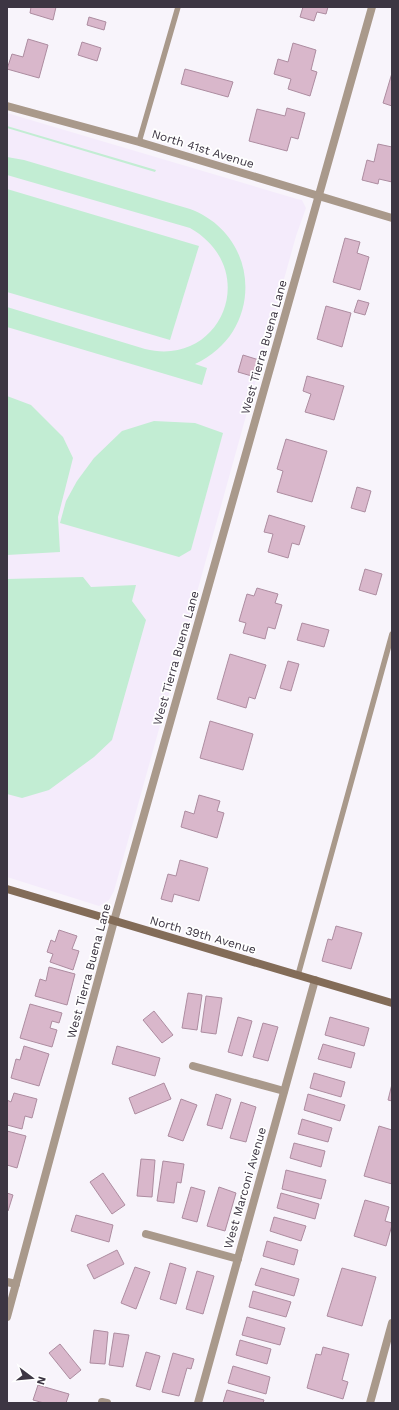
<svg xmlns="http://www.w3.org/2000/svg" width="399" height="1410" font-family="'Work Sans',sans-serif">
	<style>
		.built { fill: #f4ebfb }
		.green { fill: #c2edd3 }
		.building { fill: #d9b7cb; stroke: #ad8ca0 }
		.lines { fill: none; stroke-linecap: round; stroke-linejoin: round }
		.lane { stroke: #a9998b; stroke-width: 5.5 }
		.street { stroke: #a9998b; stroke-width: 8 }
		.secondary { stroke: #836c58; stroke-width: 8 }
		.labels { text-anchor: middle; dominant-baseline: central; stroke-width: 3.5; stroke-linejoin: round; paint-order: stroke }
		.street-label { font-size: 12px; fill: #3d3643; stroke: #fff }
	</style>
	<rect width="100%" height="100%" fill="#f8f4fb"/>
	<path class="built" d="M7,113L297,199L302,200L306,208L296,236L114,891L109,900L99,906L7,877Z"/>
	<g class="green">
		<path d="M7,126L156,170L155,172L7,128Z"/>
		<path d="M7,157L24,160L190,209C262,236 264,333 195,364L207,368L202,385L7,327V307L145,349C222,368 262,269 190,228L7,175Z"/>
		<path d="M7,189L199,246L170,340L7,292Z"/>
		<path d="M7,396L31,405L63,437L73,458L58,517L60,552L7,555Z"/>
		<path d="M154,421L195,423L223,433L191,550L179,557L60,523L66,501L77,481L94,458L122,431Z"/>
		<path d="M83,577L91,587L136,585L132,601L146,620L112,740L94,757L49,790L22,798L7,794V579Z"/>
	</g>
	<g class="building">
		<path d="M31,7H56L53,20L30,13Z"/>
		<path d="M303,7H328L326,14L317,12L314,21L300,17Z"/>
		<path d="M89,17L106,22L104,30L87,25Z"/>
		<path d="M28,39L48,45L39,78L7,69L12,54L23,57Z"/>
		<path d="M82,42L101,48L97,61L78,55Z"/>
		<path d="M293,43L316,50L311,70L317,72L310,96L288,89L291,79L274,74L278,59L288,62Z"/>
		<path d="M185,69L233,82L228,97L181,84Z"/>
		<path d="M392,73V106L383,103Z"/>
		<path d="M287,108L305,113L298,139L291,137L287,151L249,141L257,109L285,116Z"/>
		<path d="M378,144L392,147V182L379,179L378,184L362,180L367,160L374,162Z"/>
		<path d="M345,238L360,242L357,253L369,257L360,290L333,282Z"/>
		<path d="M358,300L369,303L365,315L354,312Z"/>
		<path d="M326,306L351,313L342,347L317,339Z"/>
		<path d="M243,355L259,360L255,377L238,372Z"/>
		<path d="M307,376L344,386L334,420L305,412L311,394L303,391Z"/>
		<path d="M286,439L327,451L312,502L277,492L283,471L277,469Z"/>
		<path d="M357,487L371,491L365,512L351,508Z"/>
		<path d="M269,515L305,526L299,545L292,543L288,558L268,552L273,534L264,532Z"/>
		<path d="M365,569L382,574L376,595L359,590Z"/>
		<path d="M257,588L278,594L275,603L282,605L275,629L268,627L265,639L243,633L246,623L239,621L247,594L254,596Z"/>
		<path d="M302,623L329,630L324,647L297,640Z"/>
		<path d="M230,654L266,665L255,699L249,697L246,708L217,699Z"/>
		<path d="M288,661L299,664L291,691L280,688Z"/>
		<path d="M210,721L253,734L243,770L200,758Z"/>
		<path d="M199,795L220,801L217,811L224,813L217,838L181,827L185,811L194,814Z"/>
		<path d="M180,860L208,868L199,901L174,894L172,902L161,899L168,874L176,876Z"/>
		<path d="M336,926L362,933L351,969L322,961L328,939L332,940Z"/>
		<path d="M59,930L77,936L72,949L79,951L73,970L50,962L53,954L47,952L51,940L55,942Z"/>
		<path d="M49,967L75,974L67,1005L35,996L40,979L46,981Z"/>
		<path d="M188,993L202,995L197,1030L182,1028Z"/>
		<path d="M206,996L222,998L216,1034L201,1032Z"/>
		<path d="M30,1004L62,1013L59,1023L52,1021L50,1028L57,1030L52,1047L20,1038Z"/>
		<path d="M154,1011L173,1035L162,1043L143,1020Z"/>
		<path d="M238,1017L252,1021L242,1056L228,1052Z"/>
		<path d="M330,1017L369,1028L364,1046L325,1035Z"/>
		<path d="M263,1023L278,1027L268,1061L253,1057Z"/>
		<path d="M323,1044L355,1053L351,1068L318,1059Z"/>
		<path d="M24,1046L49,1054L39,1086L11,1078L16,1059L20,1060Z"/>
		<path d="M117,1046L160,1058L155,1076L112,1064Z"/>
		<path d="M314,1073L345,1082L341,1097L310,1088Z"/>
		<path d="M164,1083L171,1099L135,1114L129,1098Z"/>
		<path d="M392,1084V1101L388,1100Z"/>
		<path d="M14,1093L37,1099L32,1118L25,1116L22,1129L7,1125V1100L11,1102Z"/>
		<path d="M216,1094L231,1099L222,1129L207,1125Z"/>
		<path d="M308,1094L345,1105L340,1121L304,1110Z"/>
		<path d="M181,1099L197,1105L183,1141L168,1136Z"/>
		<path d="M241,1102L256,1107L246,1142L230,1138Z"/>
		<path d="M302,1119L332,1128L328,1142L298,1134Z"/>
		<path d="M379,1126L392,1130V1184L364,1176Z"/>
		<path d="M7,1131L26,1136L17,1168L7,1165Z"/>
		<path d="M294,1143L325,1151L321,1167L290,1158Z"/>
		<path d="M141,1159L155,1160L152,1197L137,1196Z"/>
		<path d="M163,1161L184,1164L181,1183L177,1182L174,1203L157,1201Z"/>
		<path d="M286,1170L326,1180L321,1199L282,1189Z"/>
		<path d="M103,1173L125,1205L112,1214L90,1182Z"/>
		<path d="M191,1187L205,1191L197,1222L182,1218Z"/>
		<path d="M219,1187L236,1193L225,1231L207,1226Z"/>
		<path d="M7,1193L13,1195L8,1211L7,1210Z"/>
		<path d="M281,1193L319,1204L315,1219L277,1208Z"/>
		<path d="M365,1200L389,1207L385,1221L392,1223V1225L386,1246L354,1236Z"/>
		<path d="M76,1215L113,1225L109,1242L71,1231Z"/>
		<path d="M274,1217L306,1226L301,1241L270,1231Z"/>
		<path d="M267,1241L298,1250L294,1265L263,1256Z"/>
		<path d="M117,1250L124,1264L94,1279L87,1265Z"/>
		<path d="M170,1263L186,1268L176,1304L160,1299Z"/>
		<path d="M135,1267L150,1272L136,1309L121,1303Z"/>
		<path d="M261,1268L299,1279L294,1296L255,1285Z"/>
		<path d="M342,1268L376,1277L362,1326L327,1316Z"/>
		<path d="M197,1271L214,1276L203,1314L186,1309Z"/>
		<path d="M253,1291L291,1302L286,1317L249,1307Z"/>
		<path d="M247,1317L285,1328L280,1345L242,1335Z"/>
		<path d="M94,1330L108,1332L105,1364L90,1363Z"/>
		<path d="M114,1333L129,1335L123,1367L109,1365Z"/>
		<path d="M240,1340L271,1349L267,1364L236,1355Z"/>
		<path d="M60,1344L81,1370L70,1379L49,1353Z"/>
		<path d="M323,1347L349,1354L342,1380L348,1382L343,1399L307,1388L316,1354L321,1355Z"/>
		<path d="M146,1352L160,1356L150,1390L136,1386Z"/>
		<path d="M173,1353L194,1359L191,1369L187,1368L179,1396L162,1392Z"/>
		<path d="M233,1366L270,1377L266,1394L228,1383Z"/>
		<path d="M38,1385L69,1394L66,1403H44L33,1400Z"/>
		<path d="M227,1390L264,1400L263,1403H223Z"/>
	</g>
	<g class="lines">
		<g class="lane">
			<path d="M139,142L178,7"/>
			<path d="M298,975L392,634"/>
		</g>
		<g class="street">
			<path d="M7,106L139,142L392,218"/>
			<path d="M193,1066L284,1091"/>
			<path d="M146,1234L238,1259"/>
			<path d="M7,1282L16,1284"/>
			<path d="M7,1317L114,921L372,7"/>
			<path d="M102,1402L107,1403"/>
			<path d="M198,1403L315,980"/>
			<path d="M370,1403L392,1323"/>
		</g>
		<path class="secondary" d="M7,889L392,1003"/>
	</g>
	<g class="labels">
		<g class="street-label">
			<text transform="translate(203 149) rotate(17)">North 41st Avenue</text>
			<text transform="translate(264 347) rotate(-74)">West Tierra Buena Lane</text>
			<text transform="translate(176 658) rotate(-74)">West Tierra Buena Lane</text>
			<text transform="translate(203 935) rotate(16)">North 39th Avenue</text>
			<text transform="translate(89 971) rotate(-75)">West Tierra Buena Lane</text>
			<text transform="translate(245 1188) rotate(-74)">West Marconi Avenue</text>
		</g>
	</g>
	<rect width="399" height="1410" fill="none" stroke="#3d3643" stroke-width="16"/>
	<g transform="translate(32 1378) rotate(106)" stroke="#ffffff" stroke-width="3" paint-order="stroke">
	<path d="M0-3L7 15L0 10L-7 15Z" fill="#3d3643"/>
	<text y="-6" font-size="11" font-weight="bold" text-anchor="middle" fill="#3d3643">N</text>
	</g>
</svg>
